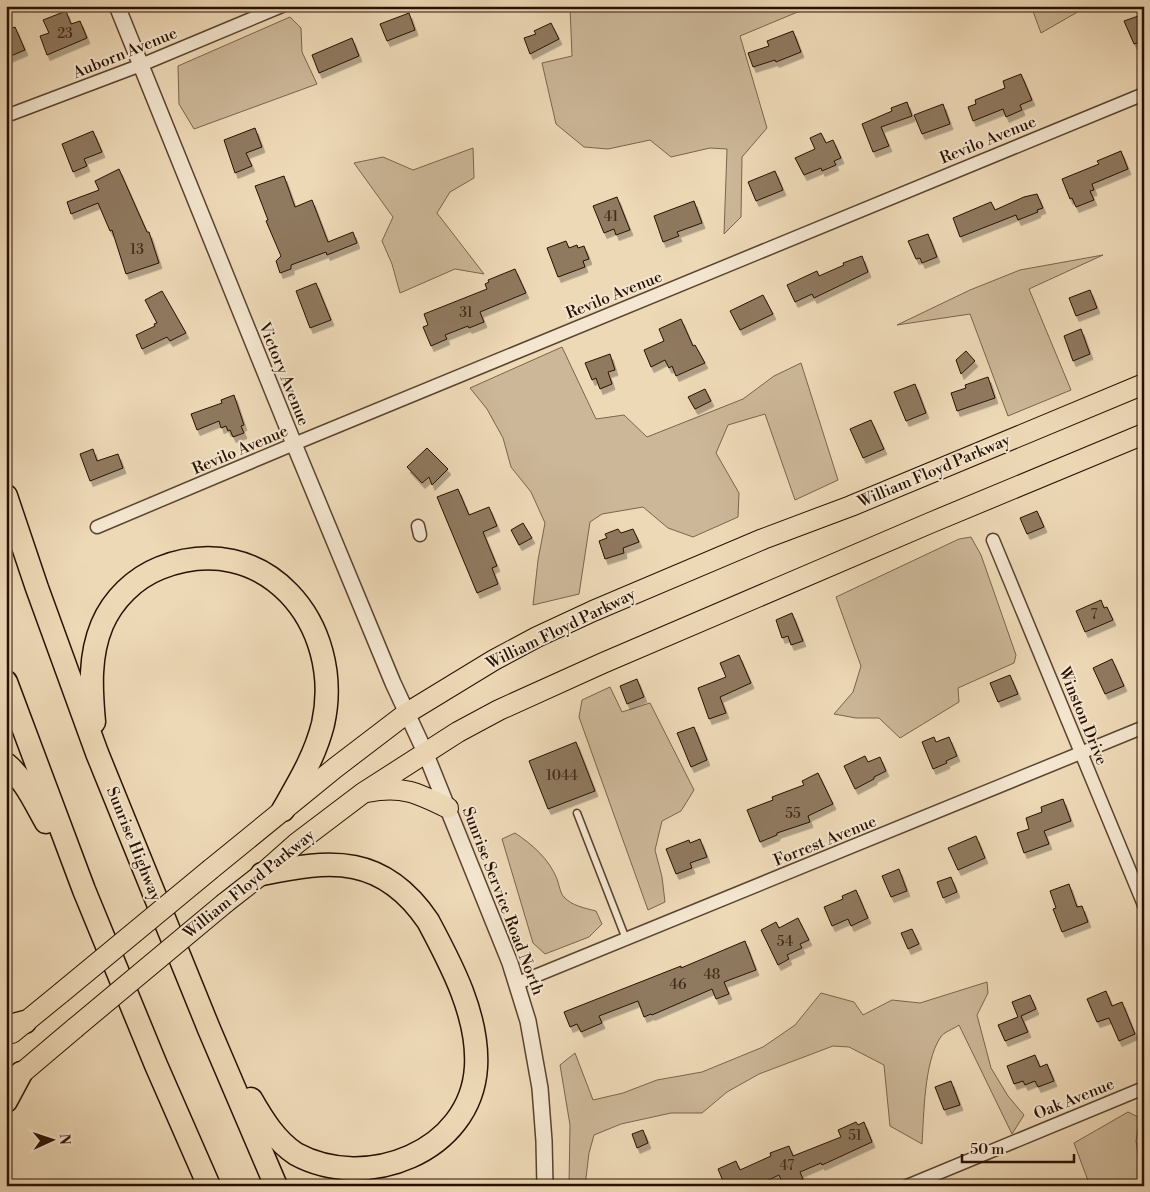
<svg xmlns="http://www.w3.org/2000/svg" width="1150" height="1192" font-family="'Libre Bodoni',serif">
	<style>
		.green { fill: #ccb798; stroke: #7a644c }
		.building { fill: #8f795f; stroke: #281100; filter: url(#shadow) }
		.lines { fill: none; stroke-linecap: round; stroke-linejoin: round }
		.service-casing { stroke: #5a432e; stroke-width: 9 }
		.minor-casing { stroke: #5a432e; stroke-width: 15 }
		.tertiary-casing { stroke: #5a432e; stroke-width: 18 }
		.trunk-casing { stroke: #281100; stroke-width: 22 }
		.motorway-casing { stroke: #281100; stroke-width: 25 }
		.service { stroke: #f4e6d0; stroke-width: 6 }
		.minor { stroke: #f4e6d0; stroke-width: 12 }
		.tertiary { stroke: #f4e6d0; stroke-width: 15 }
		.trunk { stroke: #eed9b7; stroke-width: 20 }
		.motorway { stroke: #eed9b7; stroke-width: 22 }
		.trunk-bridge-casing { stroke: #281100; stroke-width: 22; stroke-linecap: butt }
		.trunk-bridge { stroke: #eed9b7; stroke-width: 20 }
		.labels { text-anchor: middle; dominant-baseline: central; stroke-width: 4; stroke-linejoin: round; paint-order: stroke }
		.number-label { font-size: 14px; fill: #422b18 }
		.street-label { font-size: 16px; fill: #281100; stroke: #f4e6d0 }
	</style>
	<defs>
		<filter id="shadow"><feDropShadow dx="3" dy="5.5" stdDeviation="0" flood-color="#0004"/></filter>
	</defs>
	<rect width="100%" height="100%" fill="#eed9b7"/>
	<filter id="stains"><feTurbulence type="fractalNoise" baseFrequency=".004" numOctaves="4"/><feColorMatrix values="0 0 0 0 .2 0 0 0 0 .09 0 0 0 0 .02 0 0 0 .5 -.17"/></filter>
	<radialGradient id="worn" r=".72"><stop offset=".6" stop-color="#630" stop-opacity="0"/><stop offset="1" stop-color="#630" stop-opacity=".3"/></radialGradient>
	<g class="green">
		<path d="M574,6H812L740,36L767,128L742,157L741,217L724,234L727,149L710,148L671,157L650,140L608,149L584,147L556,124L542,63L572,56L570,7Z"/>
		<path d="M1031,6H1088L1041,33Z"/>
		<path d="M290,17L301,28L302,52L317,84L194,129L179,104L178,66Z"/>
		<path d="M473,148L474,178L450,192L437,213L484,274L455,269L400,293L392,264L382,241L393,217L354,163L383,157L413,170Z"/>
		<path d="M1103,255L1029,289L1071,390L1008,416L970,314L897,325L970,290L1020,270Z"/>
		<path d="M562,347L596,419L624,415L647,437L743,399L774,376L801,363L838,480L795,500L765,414L728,425L716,453L739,493L738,517L693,537L668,528L643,507L602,514L590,522L579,594L533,605L538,560L545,523L531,492L511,467L503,438L487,409L470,388Z"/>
		<path d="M971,537L981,555L1016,655L1014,663L958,688L959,702L900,738L879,718H856L834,714L853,692L861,666L836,597L959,539Z"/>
		<path d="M610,687L622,712L650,703L694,790L681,811L662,821L655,850L662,877L665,902L648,910L579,717L582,700Z"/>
		<path d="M515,833C533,845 549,859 557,879C559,884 560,893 564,897C572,906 585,908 596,911L602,924L589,937L545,954L533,943L502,839Z"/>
		<path d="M987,982L988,993L977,1015L991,1068L1008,1096L1024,1115L1012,1134L959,1025C954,1029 943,1032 940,1038C924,1063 924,1114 922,1144L890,1126L884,1065L849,1047L833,1046L759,1074L727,1092L702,1113H671L621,1124L594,1135L589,1153L585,1186H569L570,1125L560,1065L575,1053L593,1100L623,1093L657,1080L702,1072L763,1047L795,1025L821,993L854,1002L863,1015L892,1000L920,1003Z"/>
		<path d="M1128,1112L1140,1118L1136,1141L1141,1172L1144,1177V1186H1090L1074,1143Z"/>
	</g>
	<g class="building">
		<path d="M66,11L71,24L80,21L87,38L47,55L40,36L49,33L43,20Z"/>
		<path d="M409,13L415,30L387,41L380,24Z"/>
		<path d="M1144,14V41L1134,44L1124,21Z"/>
		<path d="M551,23L559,39L530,54L524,38L536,34L534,31Z"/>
		<path d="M15,27L25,50L6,58V30Z"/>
		<path d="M793,31L801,52L776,62L775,60L753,67L748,53L769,46L767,41Z"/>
		<path d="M352,38L359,56L319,73L312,55Z"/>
		<path d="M1021,74L1032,100L1020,105L1022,110L1006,117L1003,109L973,121L968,107L976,104L975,100L1005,88L1003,81Z"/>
		<path d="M907,102L912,116L881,127L889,146L873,152L862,124L892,111L891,108Z"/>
		<path d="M943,104L950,124L922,134L914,115Z"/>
		<path d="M255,128L262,147L246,153L252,166L235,173L224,140Z"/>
		<path d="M93,131L102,152L84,159L87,166L73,172L62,144Z"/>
		<path d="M821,133L826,143L833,140L841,158L834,161L836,165L822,171L821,168L804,175L795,158L815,149L810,138Z"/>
		<path d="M1121,151L1128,169L1092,184L1094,190L1090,191L1094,200L1076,207L1072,198L1070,199L1062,179L1099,164L1097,161Z"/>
		<path d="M119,169L147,232H149L159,263L126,274L112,230L110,231L98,203L71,214L67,202L99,190L95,181Z"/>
		<path d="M775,171L783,190L756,201L748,182Z"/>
		<path d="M284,176L295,207L312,200L328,242L353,232L357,243L327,255L326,252L291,265V269L280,273L276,261L281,256L266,221L268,220L255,186Z"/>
		<path d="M1037,194L1043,208L1037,210L1038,212L1018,220L1016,215L960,237L953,218L991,202L995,210L1024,197Z"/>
		<path d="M617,197L630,230L616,235L614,229L604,233L593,206Z"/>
		<path d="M694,201L702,223L677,232L679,236L663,242L654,216Z"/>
		<path d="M928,234L937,257L922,263L920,258L916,259L908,241Z"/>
		<path d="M566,241L569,248L577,245L578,248L584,246L589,259L583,261L585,267L558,277L547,248Z"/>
		<path d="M862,256L868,272L814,298L812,294L795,302L787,285L817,271L819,276L844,265L843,263Z"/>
		<path d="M515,269L526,293L480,312L484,322L469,328L468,326L445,335L447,339L431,346L423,327L428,325L424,314L487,289L485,284L489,282L488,280Z"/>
		<path d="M316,283L331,320L310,328L296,291Z"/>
		<path d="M1090,290L1097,308L1076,316L1069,298Z"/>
		<path d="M162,291L186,333L170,341L167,337L142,349L136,335L155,326L154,324L157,323L145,300Z"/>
		<path d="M763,295L773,314L740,330L730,311Z"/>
		<path d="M681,319L693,346L695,345L705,363L676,376L672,366L669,368L665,360L651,367L644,350L664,341L659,329Z"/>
		<path d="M1081,329L1090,354L1073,361L1064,336Z"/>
		<path d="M966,351L975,361L961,374L956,360Z"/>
		<path d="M610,354L615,370L608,372L612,384L600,389L596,378L592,380L585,363Z"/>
		<path d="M988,377L995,398L957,411L951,393L966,388L965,385Z"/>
		<path d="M915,384L926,413L906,421L894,392Z"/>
		<path d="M705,389L711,401L695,409L688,397Z"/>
		<path d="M234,395L244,425L241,426L244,433L233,437L230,430L228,431L226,426L221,428L219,421L197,430L191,414L222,403L221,400Z"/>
		<path d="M871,420L884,449L863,458L850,429Z"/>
		<path d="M427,448L448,469L432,485L429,477L422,483L407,467Z"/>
		<path d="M93,449L97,461L118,454L123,468L90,481L80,454Z"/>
		<path d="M458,489L469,515L489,507L497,526L483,532L497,566L492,568L498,584L477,593L437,497Z"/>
		<path d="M1037,511L1044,527L1027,534L1020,518Z"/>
		<path d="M523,523L532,538L519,545L511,530Z"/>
		<path d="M618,529L621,533L633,529L639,542L623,548L624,553L605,559L599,541L607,538L605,534Z"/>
		<path d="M1101,600L1104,608L1107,607L1113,620L1085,632L1076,611Z"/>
		<path d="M792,613L803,641L791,645L788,636L782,638L776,620Z"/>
		<path d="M739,655L751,683L720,697L726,713L709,719L698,688L726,677L720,663Z"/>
		<path d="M1112,659L1124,686L1105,694L1093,668Z"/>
		<path d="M1010,675L1018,694L998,702L990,683Z"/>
		<path d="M637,679L644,697L627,704L620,686Z"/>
		<path d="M694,727L707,760L691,767L677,733Z"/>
		<path d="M934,737L936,742L949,737L957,756L946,761L947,763L933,769L922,742Z"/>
		<path d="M576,742L595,791L548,809L529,761Z"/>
		<path d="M865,756L868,762L880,757L886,771L874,777V779L855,789L844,766Z"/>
		<path d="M818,773L833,804L808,816L810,822L777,833V835L760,842L747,810L773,800L772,797L804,785L802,781Z"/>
		<path d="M1063,799L1071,821L1044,831L1049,844L1024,853L1017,833L1029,829L1026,818L1042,812L1041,807Z"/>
		<path d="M976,836L985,858L958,870L948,848Z"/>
		<path d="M700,839L707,857L690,863L692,868L676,874L666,849L689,840L690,843Z"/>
		<path d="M899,869L907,891L891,897L882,876Z"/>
		<path d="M951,877L957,892L943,898L937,882Z"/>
		<path d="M1069,884L1077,907L1082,906L1088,922L1062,932L1053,909L1056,908L1050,891Z"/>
		<path d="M856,890L868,918L851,926L848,919L832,926L824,907L843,899L842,896Z"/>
		<path d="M798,918L809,940L800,944L802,948L787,955L789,959L778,965L761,930L776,922L779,928Z"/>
		<path d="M912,929L919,944L908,949L901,933Z"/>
		<path d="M745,941L756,970L724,982L729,994L716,999L712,989L652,1015L651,1014L644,1017L638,1001L599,1016L602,1023L581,1032L577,1024L570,1027L564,1012L681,966V968Z"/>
		<path d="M1106,991L1112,1006L1122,1002L1135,1034L1119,1041L1109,1018L1097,1022L1087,999Z"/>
		<path d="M1030,995L1036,1009L1021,1016L1028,1032L1005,1041L998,1025L1018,1017L1012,1002Z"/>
		<path d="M1035,1055L1040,1067L1047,1064L1054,1081L1038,1087L1035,1081L1025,1085L1023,1081L1014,1084L1007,1066Z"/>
		<path d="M951,1081L960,1105L944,1110L935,1087Z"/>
		<path d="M856,1122L858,1125L864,1122L872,1142L822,1165L821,1163L800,1172L803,1179L787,1186H784L779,1175L756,1186H725L718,1169L736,1161L740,1170L771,1156L770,1153L789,1146L793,1156L841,1137L838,1130Z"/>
		<path d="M643,1130L648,1143L637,1148L632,1134Z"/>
	</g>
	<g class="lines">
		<g class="service-casing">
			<path id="service" d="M577,813L626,939"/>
		</g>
		<g class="minor-casing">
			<g id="minor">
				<path d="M6,116L141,65L282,6"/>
				<path d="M418,526L420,535"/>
				<path d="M97,527L294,444L1144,94"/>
				<path d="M993,540L1144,905"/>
				<path d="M518,983L1144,727"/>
				<path d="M907,1186L1144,1088"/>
			</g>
		</g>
		<g class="tertiary-casing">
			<path id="tertiary" d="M117,6L294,444L393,683L425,752L510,963L528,1021L540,1088L544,1141L545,1186"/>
		</g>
		<g class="trunk-casing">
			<g id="trunk">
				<path d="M367,792C402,785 418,793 448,808"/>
				<path d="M211,869L335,768L407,713L494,660L537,637L593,611L763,539L851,506L1144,384"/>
				<path d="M225,903L262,874L297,843L363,793L458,732L499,710L603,663L930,523L1144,434"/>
				<path d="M12,1033L61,993"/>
				<path d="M10,1083L75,1028"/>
			</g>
		</g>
		<g class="motorway-casing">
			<g id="motorway">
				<path d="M6,496L37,588L97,753L209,1029L276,1186"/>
				<path d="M6,682L84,890L156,1065L209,1186"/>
				<path d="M94,722C91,689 89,656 102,625C113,599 135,578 160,568C264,527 345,624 323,724C315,756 299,782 283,810"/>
				<path d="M6,764C25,780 34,801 46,822"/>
				<path d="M6,1027L25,1022"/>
				<path d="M251,1099C263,1120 276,1141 296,1154C366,1192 471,1152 476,1067C479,1016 451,964 428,921C383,855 332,859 262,874"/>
				<path d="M6,1101L21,1073"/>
			</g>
		</g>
		<use href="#service" class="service"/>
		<use href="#minor" class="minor"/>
		<use href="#tertiary" class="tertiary"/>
		<use href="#trunk" class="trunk"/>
		<use href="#motorway" class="motorway"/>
		<g class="trunk-bridge-casing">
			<g id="trunk-bridge">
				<path d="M61,993L211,869"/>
				<path d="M75,1028L225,903"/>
			</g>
		</g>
		<use href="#trunk-bridge" class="trunk-bridge"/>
	</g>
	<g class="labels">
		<g class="number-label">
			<text x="65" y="34">23</text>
			<text x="611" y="217">41</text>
			<text x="137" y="250">13</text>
			<text x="466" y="313">31</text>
			<text x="1094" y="615">7</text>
			<text x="562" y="776">1044</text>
			<text x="793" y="814">55</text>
			<text x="785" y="942">54</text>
			<text x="712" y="975">48</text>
			<text x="678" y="985">46</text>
			<text x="855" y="1136">51</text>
			<text x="787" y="1166">47</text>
		</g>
		<g class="street-label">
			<text transform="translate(125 53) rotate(-22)">Auborn Avenue</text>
			<text transform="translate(988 140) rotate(-22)">Revilo Avenue</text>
			<text transform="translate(614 295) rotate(-22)">Revilo Avenue</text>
			<text transform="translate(284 374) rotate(68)">Victory Avenue</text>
			<text transform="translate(240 450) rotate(-23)">Revilo Avenue</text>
			<text transform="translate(934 471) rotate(-23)">William Floyd Parkway</text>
			<text transform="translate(561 629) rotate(-26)">William Floyd Parkway</text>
			<text transform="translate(1083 716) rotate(68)">Winston Drive</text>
			<text transform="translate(825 841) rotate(-22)">Forrest Avenue</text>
			<text transform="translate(134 844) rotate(68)">Sunrise Highway</text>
			<text transform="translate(249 884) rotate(-39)">William Floyd Parkway</text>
			<text transform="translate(503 901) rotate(69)">Sunrise Service Road North</text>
			<text transform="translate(1074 1099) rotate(-22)">Oak Avenue</text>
		</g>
	</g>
	<rect width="1150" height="1192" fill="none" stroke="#eed9b7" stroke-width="25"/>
	<rect x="8" y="8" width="1135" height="1177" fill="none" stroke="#281100" stroke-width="2.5"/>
	<rect x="12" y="12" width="1125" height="1167" fill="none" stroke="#281100"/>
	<g transform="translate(52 1140) rotate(87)" stroke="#f4e6d0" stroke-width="4" paint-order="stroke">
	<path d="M0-4L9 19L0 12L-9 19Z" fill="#281100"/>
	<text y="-8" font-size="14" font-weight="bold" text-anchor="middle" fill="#281100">N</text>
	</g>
	<path d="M962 1154v8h112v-8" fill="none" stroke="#281100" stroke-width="2.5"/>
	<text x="970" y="1154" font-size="15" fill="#281100" stroke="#f4e6d0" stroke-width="4" paint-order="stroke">50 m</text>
	<rect width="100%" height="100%" filter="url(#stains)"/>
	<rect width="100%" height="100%" fill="url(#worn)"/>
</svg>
